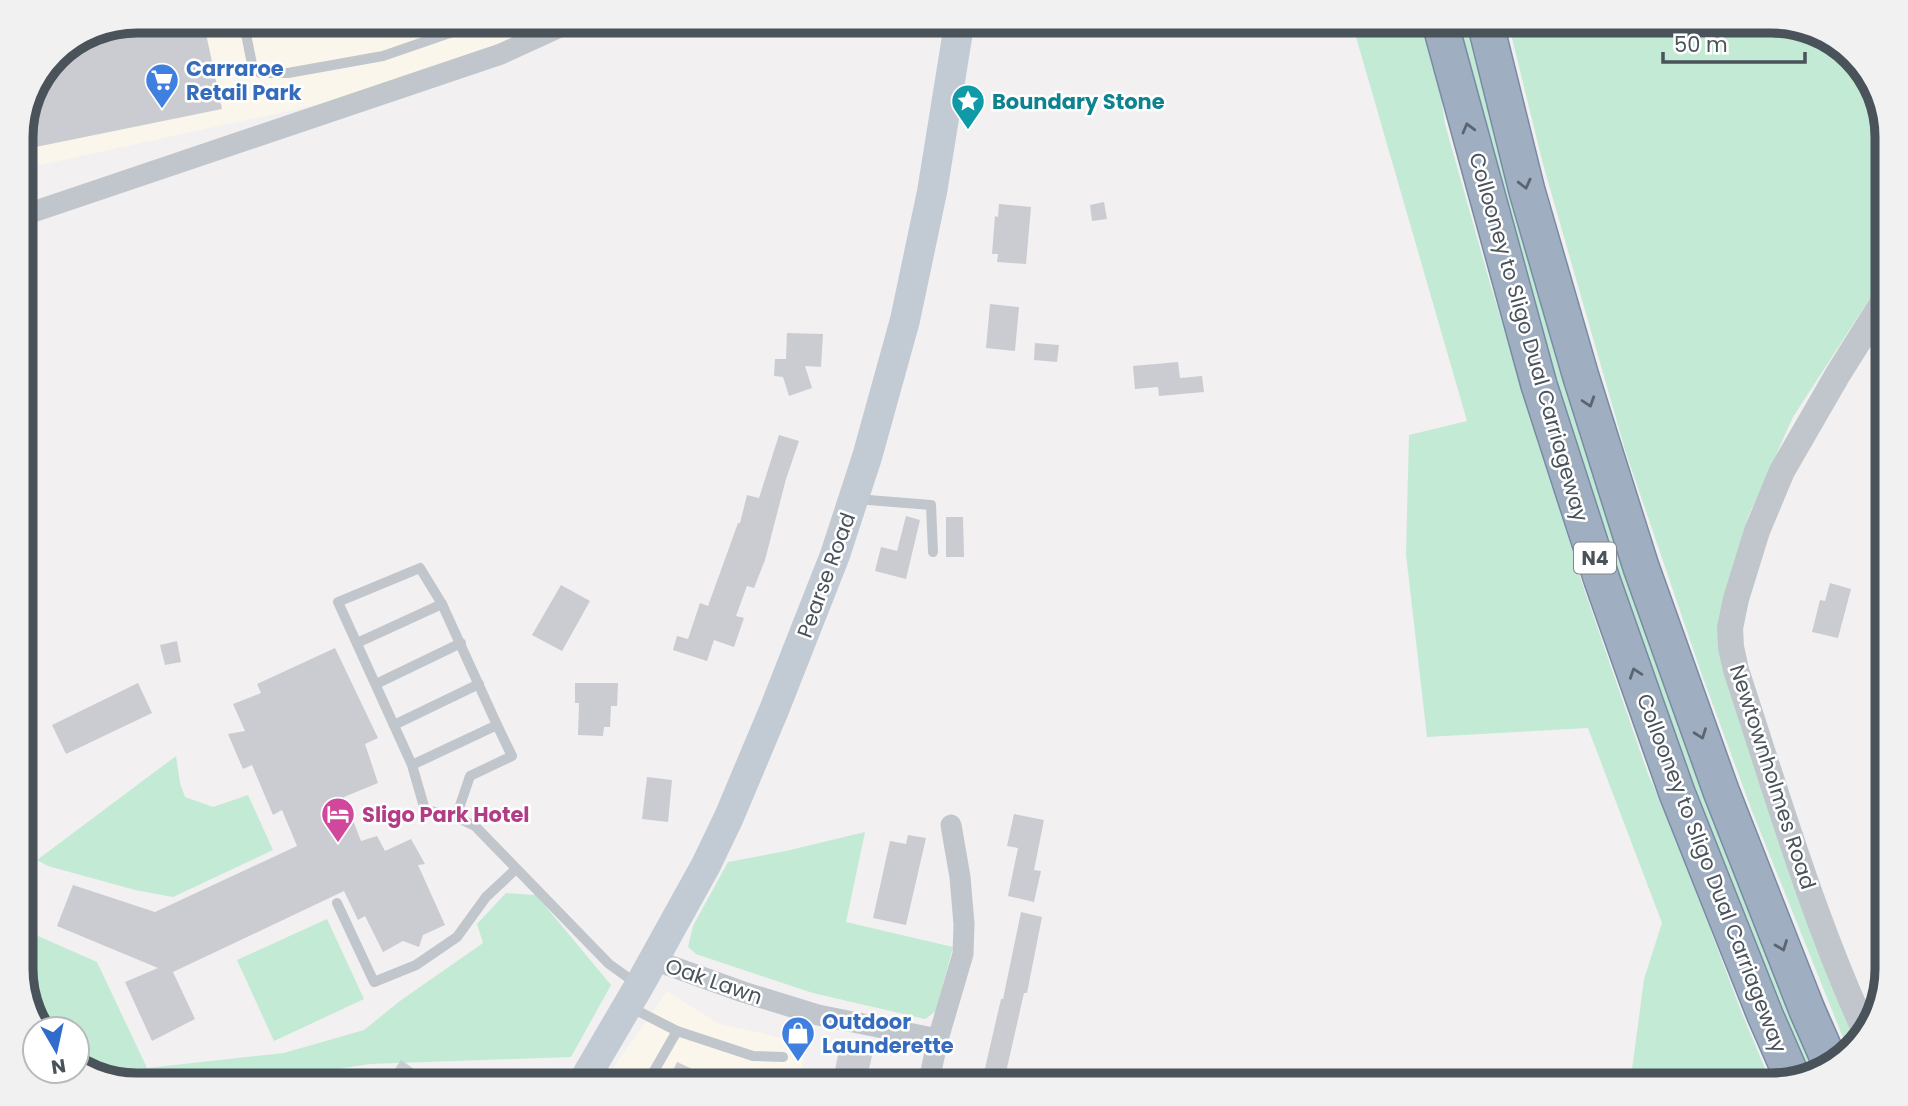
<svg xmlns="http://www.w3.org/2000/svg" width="1908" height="1106" font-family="Poppins,sans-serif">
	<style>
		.commercial { fill: #faf6eb }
		.green { fill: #c3ead4 }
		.building { fill: #cbccd1 }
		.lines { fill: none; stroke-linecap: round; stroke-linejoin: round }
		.trunk-casing { stroke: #788ba4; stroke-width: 38 }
		.service { stroke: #c0c6cc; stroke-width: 10 }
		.minor { stroke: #c0c6cc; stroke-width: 21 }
		.tertiary { stroke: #c0c6cc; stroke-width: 26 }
		.secondary { stroke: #c2cad4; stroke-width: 30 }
		.trunk { stroke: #a0aec2; stroke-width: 35 }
		.oneway { stroke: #5b646f }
		.labels { text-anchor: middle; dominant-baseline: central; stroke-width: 5; stroke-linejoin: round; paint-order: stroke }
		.shield { fill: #fff; stroke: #80868c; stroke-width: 2 }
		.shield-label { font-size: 19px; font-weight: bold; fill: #4a525a }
		.shop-label { font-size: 21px; font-weight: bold; fill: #366cbe; stroke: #fff; text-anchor: start }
		.culture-label { font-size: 21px; font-weight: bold; fill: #0d838f; stroke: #fff; text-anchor: start }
		.street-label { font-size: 21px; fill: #4a525a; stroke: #fff }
		.hotel-label { font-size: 21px; font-weight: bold; fill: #b23c85; stroke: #fff; text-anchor: start }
		.rim { fill: none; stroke: #4a525a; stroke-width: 9 }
	</style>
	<rect width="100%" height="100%" fill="#f2f0f0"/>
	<g class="commercial">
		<path d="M557,27L385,90L21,169V130L55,55L93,30Z"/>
		<path d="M667,991L719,1024L806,1043L799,1085H601Z"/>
	</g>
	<g class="green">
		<path d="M1771,21L1829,37L1871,79L1887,130V272L1793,417L1748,517L1722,603L1720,650L1844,1015L1856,1043L1848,1050L1752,811L1702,675L1626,453L1543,164L1508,22Z"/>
		<path d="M1352,23H1425L1440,89L1445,124L1489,280L1582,583L1648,774L1667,815L1741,1011L1772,1085H1630L1644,979L1662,923L1588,728L1427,737L1406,554L1409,435L1467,421Z"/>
		<path d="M1454,23H1467L1498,152L1534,279L1593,468L1818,1072L1805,1076L1769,998L1602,545Z"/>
		<path d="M176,756L180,783L185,797L213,807L248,795L273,850L173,897L135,890L48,866L37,860Z"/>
		<path d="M865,832L846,922L953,947L936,1011L925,1019L813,993L696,954L688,947L693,926L728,862L786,851Z"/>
		<path d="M506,893L536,895L611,985L571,1057L370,1064L231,1085H137L79,1069L77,1067V1029H39L21,976L22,929L97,962L147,1068L284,1053L364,1030L400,1001L483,943L477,924Z"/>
		<path d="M327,919L364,999L274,1041L237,960Z"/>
	</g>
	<g class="building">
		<path d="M205,29L222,109L21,150V130L55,55L93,30Z"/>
		<path d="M1104,202L1107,219L1092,221L1090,205Z"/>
		<path d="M999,204L1031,207L1026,264L997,262L998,254H992L995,216L998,217Z"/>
		<path d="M990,304L1019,307L1015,351L986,348Z"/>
		<path d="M787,333L823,334L821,367L805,366L812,388L789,396L783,377L774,376L775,359H786Z"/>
		<path d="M1035,343L1059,345L1057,362L1034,360Z"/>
		<path d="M1178,362L1180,378L1202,376L1204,392L1159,396L1158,387L1135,389L1133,366Z"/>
		<path d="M779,435L799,441L786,479L765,560L754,588L747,586L736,616L744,618L734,647L714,640L707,661L673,650L677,636L688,639L700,603L708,606L738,523H740L747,495L759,498Z"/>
		<path d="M906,516L920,520L906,579L875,571L881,547L897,551Z"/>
		<path d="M946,517H963L964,557H946Z"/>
		<path d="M1830,583L1851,589L1838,638L1812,632L1820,600L1825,601Z"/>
		<path d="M561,585L590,601L562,651L532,635Z"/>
		<path d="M177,641L181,662L165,665L160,645Z"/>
		<path d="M335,648L378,738L365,744L378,783L344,797L361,841L377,836L385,851L411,839L425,864L418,865L445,925L423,935L419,947L403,941L383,952L365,916L358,920L344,891L173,972L195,1019L152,1041L125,982L158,968L57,926L73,885L155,912L297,846L282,810L273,815L252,765L243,769L228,734L245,731L233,704L261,693L257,684Z"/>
		<path d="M138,683L152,713L66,754L52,725Z"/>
		<path d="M575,683H618L617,706H611L610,727H604L603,736L578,735L579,703H575Z"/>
		<path d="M647,777L672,780L668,822L642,819Z"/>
		<path d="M1014,814L1044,820L1034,870L1041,871L1034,902L1008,896L1018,848L1007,846Z"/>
		<path d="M908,835L926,838L906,925L873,918L890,841L906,844Z"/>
		<path d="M1021,912L1042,917L1027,993H1024L1004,1081L983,1077L1001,999H1003Z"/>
		<path d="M841,1040L874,1048L865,1085H832Z"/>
		<path d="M401,1060L437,1085H384Z"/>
		<path d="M677,1062L727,1085H666Z"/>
	</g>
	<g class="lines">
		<g class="trunk-casing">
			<g id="trunk">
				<path d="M1485,22L1527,191L1581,377L1641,567L1721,791L1807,1010L1832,1067"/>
				<path d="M1440,23L1539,385L1602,580L1677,793L1765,1015L1793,1079"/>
			</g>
		</g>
		<g class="service">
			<path d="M245,29L252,64L260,73H288L383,56L464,28"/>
			<path d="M856,499L931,505L933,552"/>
			<path d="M357,643L442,604"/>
			<path d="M376,684L461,643"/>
			<path d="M394,725L479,684"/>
			<path d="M412,765L497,725L442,604L420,568L338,602L412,765L425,810L456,817L475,826L609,964L637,984"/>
			<path d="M456,817L470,776L512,756L497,725"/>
			<path d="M337,903L374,982L416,965L457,937L486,897L516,869"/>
			<path d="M630,1007L677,1031L646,1085"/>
			<path d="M677,1031L753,1056L783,1057"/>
		</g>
		<g class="minor">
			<path d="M21,216L501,54L560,27"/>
			<path d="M654,960L743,992L818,1015L938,1039"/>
			<path d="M928,1085L938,1039L963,954L964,924L960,877L951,825"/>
		</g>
		<path class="tertiary" d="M1866,1033C1812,916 1776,791 1736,670L1731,647L1730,628L1736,599L1757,531L1782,471L1838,374L1887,296"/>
		<path class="secondary" d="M581,1085L639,986L706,865L729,817L774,710L835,555L867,457L905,320L932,192L959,25"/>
		<use href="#trunk" class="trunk"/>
	</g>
	<defs><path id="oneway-chevron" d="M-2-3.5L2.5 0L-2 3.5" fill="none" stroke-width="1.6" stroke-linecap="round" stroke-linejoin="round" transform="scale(1.75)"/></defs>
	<g class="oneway">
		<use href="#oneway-chevron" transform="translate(1468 128) rotate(-105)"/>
		<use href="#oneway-chevron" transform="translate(1525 184) rotate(76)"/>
		<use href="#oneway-chevron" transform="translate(1589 402) rotate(72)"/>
		<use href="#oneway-chevron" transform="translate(1635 673) rotate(-109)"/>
		<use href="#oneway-chevron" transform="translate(1701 734) rotate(70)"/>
		<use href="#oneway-chevron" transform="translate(1782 946) rotate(69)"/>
	</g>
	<defs>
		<g id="supermarket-pin" transform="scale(1.75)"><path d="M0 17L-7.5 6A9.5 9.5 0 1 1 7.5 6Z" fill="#3f7fe0" stroke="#fff"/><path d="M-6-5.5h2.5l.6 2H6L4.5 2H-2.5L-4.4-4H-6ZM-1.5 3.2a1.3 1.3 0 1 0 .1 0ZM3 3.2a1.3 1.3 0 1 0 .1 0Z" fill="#fff"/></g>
		<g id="sight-pin" transform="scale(1.75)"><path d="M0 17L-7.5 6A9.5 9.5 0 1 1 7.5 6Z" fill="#0f9aa8" stroke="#fff"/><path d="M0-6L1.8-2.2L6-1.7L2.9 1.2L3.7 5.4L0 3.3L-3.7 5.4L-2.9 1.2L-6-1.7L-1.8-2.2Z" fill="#fff"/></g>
		<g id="hotel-pin" transform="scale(1.75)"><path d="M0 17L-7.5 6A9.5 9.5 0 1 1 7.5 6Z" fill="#d1479c" stroke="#fff"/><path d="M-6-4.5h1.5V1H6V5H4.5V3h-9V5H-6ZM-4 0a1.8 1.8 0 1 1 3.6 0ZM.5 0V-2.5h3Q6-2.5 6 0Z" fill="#fff"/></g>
		<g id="shop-pin" transform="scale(1.75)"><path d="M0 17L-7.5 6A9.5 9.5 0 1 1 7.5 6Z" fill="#3f7fe0" stroke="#fff"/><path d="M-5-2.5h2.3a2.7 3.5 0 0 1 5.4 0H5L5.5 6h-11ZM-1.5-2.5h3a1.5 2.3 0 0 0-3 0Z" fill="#fff"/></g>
	</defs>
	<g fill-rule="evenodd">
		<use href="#supermarket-pin" x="162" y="80"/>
		<use href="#sight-pin" x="968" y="101"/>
		<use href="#hotel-pin" x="338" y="814"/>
		<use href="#shop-pin" x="798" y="1033"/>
	</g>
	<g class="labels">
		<rect class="shield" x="1574" y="542.5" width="42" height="31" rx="5"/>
		<g class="shield-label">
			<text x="1595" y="558">N4</text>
		</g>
		<g class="shop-label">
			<text x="186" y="68">Carraroe<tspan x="186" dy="24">Retail Park</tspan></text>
			<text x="822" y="1021">Outdoor<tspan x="822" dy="24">Launderette</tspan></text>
		</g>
		<g class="culture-label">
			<text x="992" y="101">Boundary Stone</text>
		</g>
		<g class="street-label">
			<text transform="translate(1529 337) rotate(74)">Collooney to Sligo Dual Carriageway</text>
			<text transform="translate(826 575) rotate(-70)">Pearse Road</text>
			<text transform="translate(1773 777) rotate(72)">Newtownholmes Road</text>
			<text transform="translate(1712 873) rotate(69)">Collooney to Sligo Dual Carriageway</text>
			<text transform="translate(714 981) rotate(19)">Oak Lawn</text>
		</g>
		<g class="hotel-label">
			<text x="362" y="814">Sligo Park Hotel</text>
		</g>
	</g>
	<path d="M0 0H1908V1106H0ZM137 33H1771A104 104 0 0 1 1875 137V969A104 104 0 0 1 1771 1073H137A104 104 0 0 1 33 969V137A104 104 0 0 1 137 33Z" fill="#f1f1f2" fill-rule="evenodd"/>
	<path class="rim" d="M137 33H1771A104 104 0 0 1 1875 137V969A104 104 0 0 1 1771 1073H137A104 104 0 0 1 33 969V137A104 104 0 0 1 137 33Z"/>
	<g transform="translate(56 1050) rotate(171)"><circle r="33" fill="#ffffff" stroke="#b7babd" stroke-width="2"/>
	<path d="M0-5L12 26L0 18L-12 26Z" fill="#306ccb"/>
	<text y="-10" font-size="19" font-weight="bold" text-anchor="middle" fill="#4a525a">N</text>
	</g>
	<path d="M1663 52v10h142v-10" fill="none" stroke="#4a525a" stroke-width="3.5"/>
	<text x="1674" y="52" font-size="21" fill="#4a525a" stroke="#ffffff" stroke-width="5" paint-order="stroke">50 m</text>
</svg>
